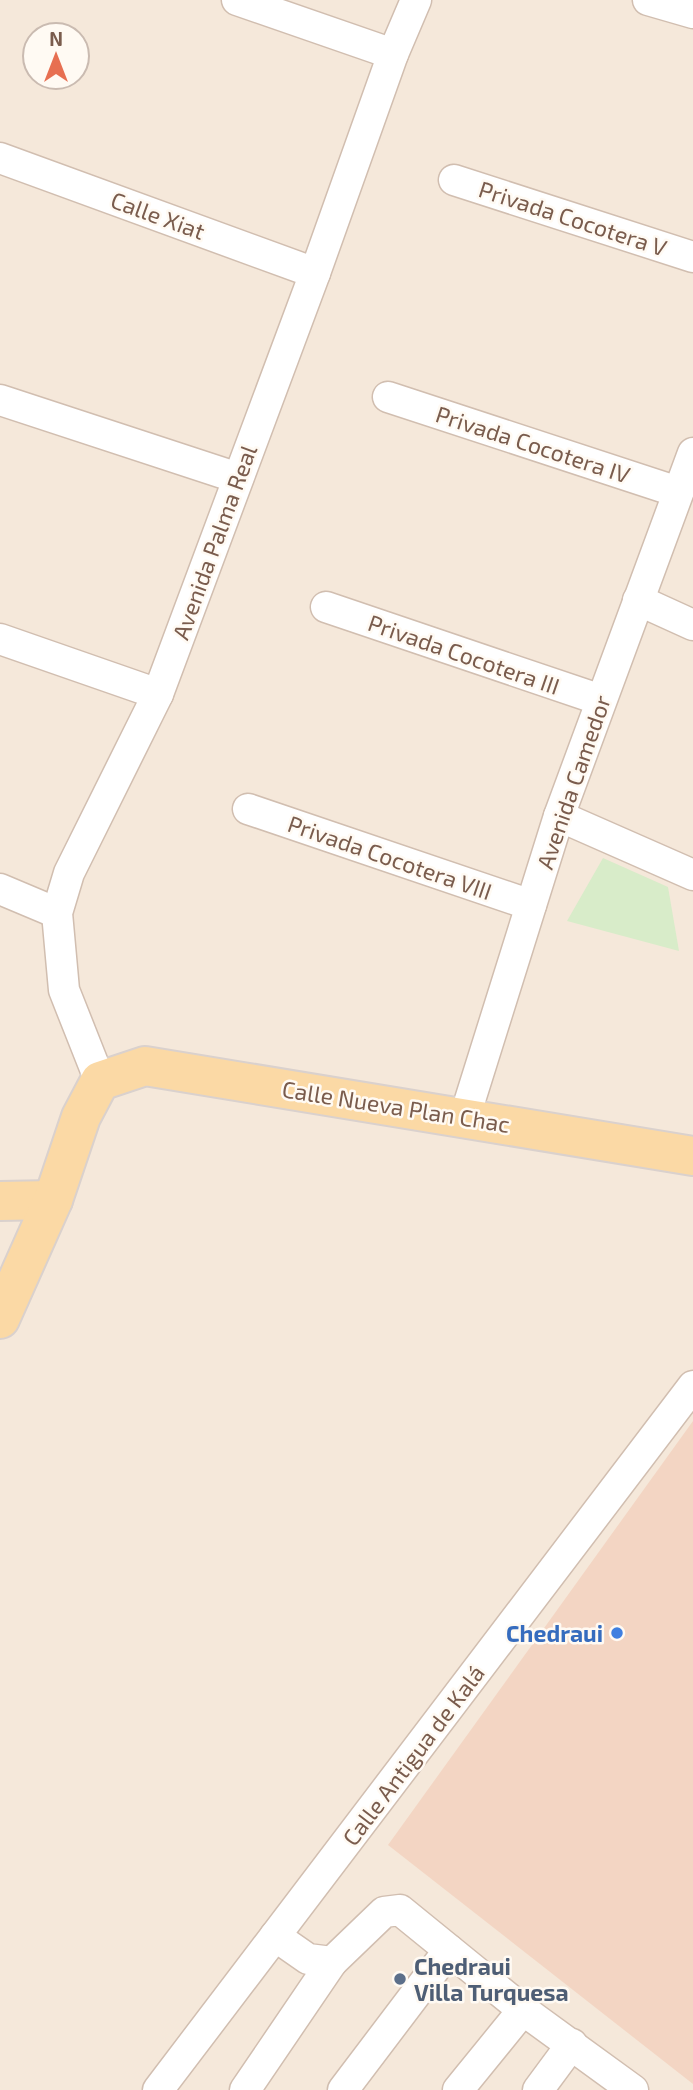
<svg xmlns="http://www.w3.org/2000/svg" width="693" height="2090" font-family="'Exo 2',sans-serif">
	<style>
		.residential { fill: #f5e8da; fill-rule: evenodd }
		.green { fill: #d8ecc9 }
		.building { fill: #f3d5c3 }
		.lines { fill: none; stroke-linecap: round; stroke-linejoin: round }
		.minor-casing { stroke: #d1beb0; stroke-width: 33 }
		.major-casing { stroke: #dad1cd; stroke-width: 42 }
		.minor { stroke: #fff; stroke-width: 30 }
		.major { stroke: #fbd9a5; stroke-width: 38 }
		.shop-dot { fill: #3f7fe0; stroke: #fffaf3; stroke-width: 2.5 }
		.service-dot { fill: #5c6f8a; stroke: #fffaf3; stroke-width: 2.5 }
		.labels { text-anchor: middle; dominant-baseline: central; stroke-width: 5; stroke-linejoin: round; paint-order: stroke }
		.street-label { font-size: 23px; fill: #7a5c4d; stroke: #fffaf3 }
		.shop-label { font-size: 23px; font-weight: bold; fill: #366cbe; stroke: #fffaf3; text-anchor: end }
		.service-label { font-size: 23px; font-weight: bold; fill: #4e5e75; stroke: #fffaf3; text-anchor: start }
	</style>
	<rect width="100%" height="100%" fill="#fdf6ec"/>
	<path class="residential" d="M0,0H693V2090H0ZM35,35H77V77H35Z"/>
	<path class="green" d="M603,858L668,887L679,951L567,921Z"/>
	<path class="building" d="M693,1421V2084L388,1845Z"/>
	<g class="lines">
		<g class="minor-casing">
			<g id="minor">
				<path d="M237,0L393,54"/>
				<path d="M648,0L693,13"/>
				<path d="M0,158L315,273"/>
				<path d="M454,180L693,257"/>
				<path d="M388,397L678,492"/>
				<path d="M0,400L238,478"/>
				<path d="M638,600L693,625"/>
				<path d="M326,607L601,700"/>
				<path d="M0,639L158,694"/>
				<path d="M248,809L531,905"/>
				<path d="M559,816L693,875"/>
				<path d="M0,889L57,913"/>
				<path d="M100,1081L64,990L57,913L69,873L158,694L315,273L393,54L416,0"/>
				<path d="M465,1116L559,816L693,453"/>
				<path d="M275,1936L308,1959L332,1962L384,1912L400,1910L523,2010L633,2090"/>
				<path d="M158,2090L693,1386"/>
				<path d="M245,2090L332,1962"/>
				<path d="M343,2090L449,1950"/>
				<path d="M458,2090L523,2010"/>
				<path d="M538,2090L572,2044"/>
			</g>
		</g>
		<g class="major-casing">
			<g id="major">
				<path d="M0,1201L53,1200"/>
				<path d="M0,1319L53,1200L81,1117L100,1081L145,1066L693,1156"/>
			</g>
		</g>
		<use href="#minor" class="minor"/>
		<use href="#major" class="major"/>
	</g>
	<circle class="shop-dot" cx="617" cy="1633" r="7"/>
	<circle class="service-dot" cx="400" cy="1979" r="7"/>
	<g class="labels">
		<g class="street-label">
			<text transform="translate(158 215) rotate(20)">Calle Xiat</text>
			<text transform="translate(573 218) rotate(18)">Privada Cocotera V</text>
			<text transform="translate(533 444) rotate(18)">Privada Cocotera IV</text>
			<text transform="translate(214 542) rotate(-70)">Avenida Palma Real</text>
			<text transform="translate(464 654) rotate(19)">Privada Cocotera III</text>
			<text transform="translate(573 782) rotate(-71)">Avenida Camedor</text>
			<text transform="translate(390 857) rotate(19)">Privada Cocotera VIII</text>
			<text transform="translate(396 1106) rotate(9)">Calle Nueva Plan Chac</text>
			<text transform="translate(413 1755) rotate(-53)">Calle Antigua de Kalá</text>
		</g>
		<g class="shop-label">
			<text x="603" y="1633">Chedraui</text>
		</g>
		<g class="service-label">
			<text x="414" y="1966">Chedraui<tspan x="414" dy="26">Villa Turquesa</tspan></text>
		</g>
	</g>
	<g transform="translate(56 56)"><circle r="33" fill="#fffaf3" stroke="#cabbb1" stroke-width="2"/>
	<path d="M0-5L12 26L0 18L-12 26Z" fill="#e76f51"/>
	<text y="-10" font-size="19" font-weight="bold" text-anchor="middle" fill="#7a5c4d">N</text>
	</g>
</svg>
